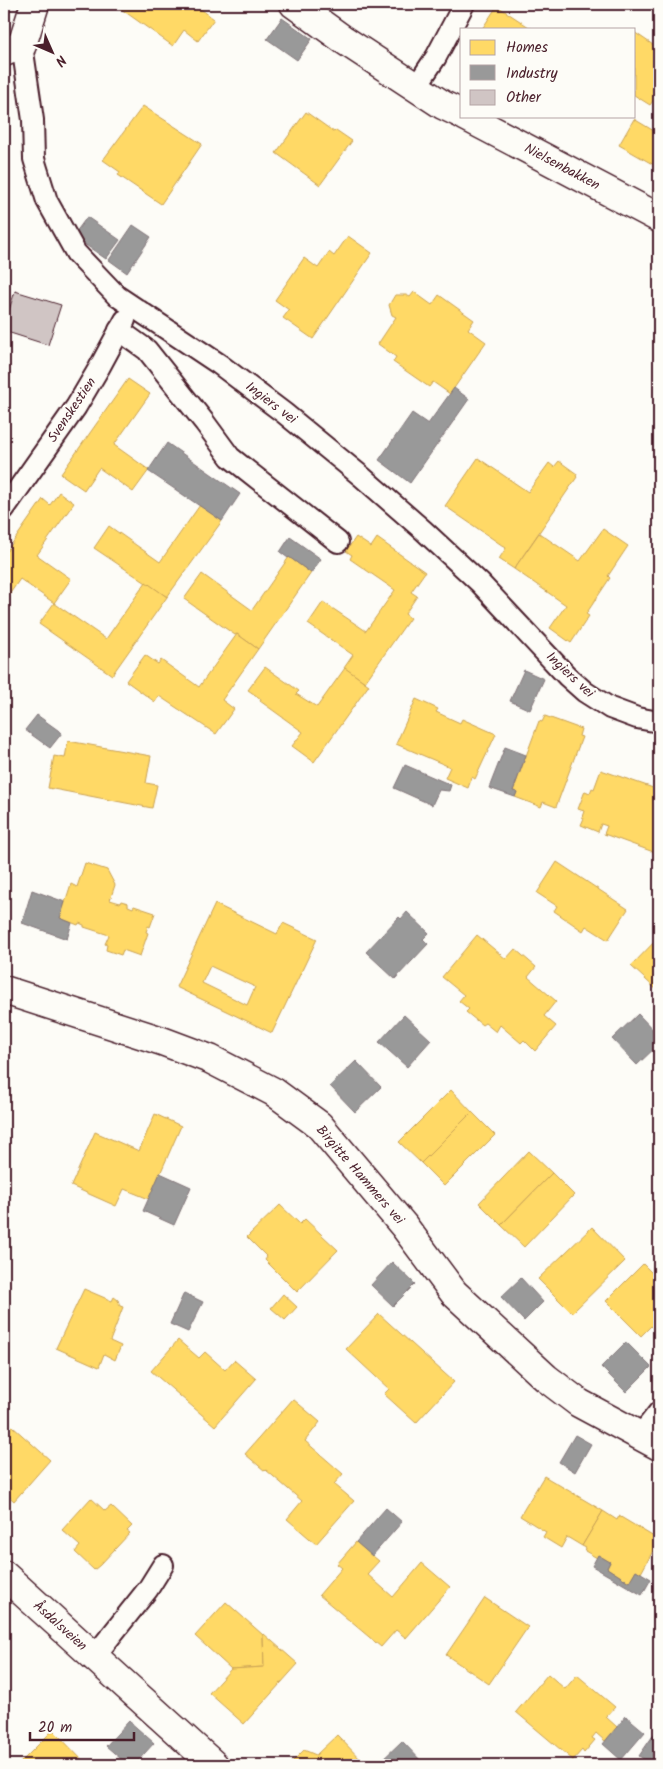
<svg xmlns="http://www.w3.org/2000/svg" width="663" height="1769" font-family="Kalam,sans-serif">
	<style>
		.homes { fill: #ffd966; stroke: #c9a154; fill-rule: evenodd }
		.industry { fill: #999; stroke: #817478 }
		.building { fill: #d0c5c4; stroke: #4a1f2b }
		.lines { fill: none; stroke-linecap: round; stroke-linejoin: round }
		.lane-casing { stroke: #4a1f2b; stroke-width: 24 }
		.street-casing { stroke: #4a1f2b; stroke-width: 31 }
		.lane { stroke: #fdfcf7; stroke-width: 20 }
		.street { stroke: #fdfcf7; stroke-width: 28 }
		.labels { text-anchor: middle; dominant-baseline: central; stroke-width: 5; stroke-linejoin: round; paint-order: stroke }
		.street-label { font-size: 14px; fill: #4a1f2b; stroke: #fdfcf7 }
	</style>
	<rect width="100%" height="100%" fill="#fdfcf7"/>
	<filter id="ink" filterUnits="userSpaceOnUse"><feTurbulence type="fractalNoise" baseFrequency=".02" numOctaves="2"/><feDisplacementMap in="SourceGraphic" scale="10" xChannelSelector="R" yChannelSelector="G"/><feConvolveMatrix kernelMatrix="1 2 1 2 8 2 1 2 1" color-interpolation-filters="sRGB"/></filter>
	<g filter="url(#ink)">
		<g class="homes">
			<path d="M114,4H194L214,19L198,41L184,30L173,46Z"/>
			<path d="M497,6L532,29H482Z"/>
			<path d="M634,32L659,49V93L650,105L634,95Z"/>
			<path d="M143,106L202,144L161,204L118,175L120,172L103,160Z"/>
			<path d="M306,112L334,132L336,130L352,141L320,185L276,153Z"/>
			<path d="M634,119L659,134V171L653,167L654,165L619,145Z"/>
			<path d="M348,236L372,253L313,339L283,318L289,310L275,300L304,258L318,268L329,252L334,256Z"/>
			<path d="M414,292L432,305L439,295L474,320L468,329L486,342L450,394L433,382L429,387L393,362L396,357L378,344L396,317L392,315L389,305L395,295H406L410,297Z"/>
			<path d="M128,379L150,394L114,445L149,470L133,492L99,468L84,490L61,474Z"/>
			<path d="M478,458L528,492L549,463L554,467L559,461L577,474L576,476L577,477L514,569L499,559L506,548L445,506Z"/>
			<path d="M59,492L74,503L37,555L71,579L54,603L20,579L4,602V555L43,499L50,505Z"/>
			<path d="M200,505L222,521L167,597L94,548L109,526L160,562Z"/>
			<path d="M603,529L628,546L608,576L610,578L586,614L589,616L571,643L550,628L566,605L514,569L539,533L580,561Z"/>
			<path d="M356,537L371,547L377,538L425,572L411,592L417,596L405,614L410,618L365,682L344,668L353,655L308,624L323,602L366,631L395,590L350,559L352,555L346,551Z"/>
			<path d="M289,557L311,573L258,649L237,634L235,635L184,599L202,574L252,610Z"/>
			<path d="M146,582L167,597L112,675L39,624L54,603L106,639Z"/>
			<path d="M237,634L258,649L222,700L234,709L216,734L159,696L155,702L126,681L145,655L158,664L161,660L199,687Z"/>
			<path d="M265,667L299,691L296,694L317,707L345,668L369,685L314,762L292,746L303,732L260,701L261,699L248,690Z"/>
			<path d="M416,699L438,709L436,712L460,723L462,719L496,734L475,779L472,777L468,788L445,778L450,767L396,744Z"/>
			<path d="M545,716L581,729L579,736L582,737L556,807L543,802L541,807L515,797L517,792L513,791L539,721L542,722Z"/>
			<path d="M68,741L151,756L146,783L157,785L152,808L48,788L54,756L65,758Z"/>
			<path d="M601,770L659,790V854L604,834L607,826L601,824L598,832L581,825L584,818L582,817L584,811L578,809L585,791L590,793L592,788L594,789Z"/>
			<path d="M557,862L628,909L608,940L586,926L583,931L554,911L557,906L537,893Z"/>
			<path d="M85,863L107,870L115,885L110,900L120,903L121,901L128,903V906L133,908L134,906L155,913L150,927L148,926L146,932L148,933L140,956L123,950L121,955L106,950L107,945L105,944L109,935L84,927V925L79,923L78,925L60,918L71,884L77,887Z"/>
			<path d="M215,904L277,934L283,923L317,939L272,1033L176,987ZM210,966L255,987L247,1005L202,983Z"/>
			<path d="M477,935L506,959L515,949L536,967L528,977L556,1001L544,1016L556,1026L535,1051L524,1040L521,1043L500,1025L496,1032L485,1023L482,1025L466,1012L469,1009L459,1001L464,995L442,977Z"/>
			<path d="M659,937V992L631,966Z"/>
			<path d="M451,1090L472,1112L421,1163L399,1142Z"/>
			<path d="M472,1112L495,1135L444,1186L421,1163Z"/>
			<path d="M155,1114L181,1126L149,1199L124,1189L116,1206L71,1186L95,1132L139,1151Z"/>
			<path d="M529,1151L552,1173L501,1225L479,1203Z"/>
			<path d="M552,1173L574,1195L524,1247L501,1225Z"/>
			<path d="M280,1205L300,1224L305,1219L338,1250L297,1292L265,1260L267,1257L247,1237Z"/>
			<path d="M592,1227L625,1261L572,1313L538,1279Z"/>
			<path d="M643,1264L659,1280V1326L655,1330L651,1326L641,1336L606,1301Z"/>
			<path d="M84,1289L112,1301L114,1297L118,1300L120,1306L123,1307L110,1341L121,1346L115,1360L104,1354L99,1367L56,1348Z"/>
			<path d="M283,1294L297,1307L285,1320L271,1308Z"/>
			<path d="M379,1314L454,1382L416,1423L384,1394L389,1389L346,1349Z"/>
			<path d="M178,1340L199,1358L205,1352L225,1370L234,1360L256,1379L215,1426L151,1371Z"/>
			<path d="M293,1399L320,1422L305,1441L343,1474L334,1484L354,1501L316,1544L287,1519L302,1501L266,1470L265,1471L245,1454Z"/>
			<path d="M4,1419L50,1460L14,1501L4,1492Z"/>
			<path d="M544,1476L603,1511L582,1546L567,1537L561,1548L543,1537L546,1532L520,1516Z"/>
			<path d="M91,1498L105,1511L111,1506L132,1526L127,1531L130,1533L100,1565L94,1570L75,1552L80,1546L62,1530Z"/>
			<path d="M603,1511L617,1520L619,1516L659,1540L641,1573L636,1570L629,1582L607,1568L610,1562L598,1555L597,1558L585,1551L586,1548L582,1546Z"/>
			<path d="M356,1542L379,1561L367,1574L393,1597L422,1563L450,1587L406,1638L396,1630L381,1647L319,1595L342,1568L337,1564Z"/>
			<path d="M485,1598L528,1627L489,1684L446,1655Z"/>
			<path d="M226,1602L263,1635L264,1667L231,1669L195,1636Z"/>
			<path d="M264,1634L298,1664L244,1724L209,1693L231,1669L264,1667L263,1635Z"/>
			<path d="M548,1674L565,1689L577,1675L615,1707L606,1717L617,1727L605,1741L596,1733L592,1738L595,1740L584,1753L582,1750L573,1760L516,1712Z"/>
			<path d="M53,1730L87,1765H20L19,1764Z"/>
			<path d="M337,1735L366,1765H289L304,1750L316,1755Z"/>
		</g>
		<g class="industry">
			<path d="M282,18L312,39L297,60L267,39Z"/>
			<path d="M87,217L120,240L106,259L73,236Z"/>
			<path d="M133,225L151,237L127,273L109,260Z"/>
			<path d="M454,388L469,399L410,483L379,460L412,413L428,424Z"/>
			<path d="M167,443L240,494L222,521L148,471Z"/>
			<path d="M290,537L321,559L311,573L289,557L288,558L280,552Z"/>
			<path d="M524,670L544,679L530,710L510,701Z"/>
			<path d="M37,715L62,733L50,748L25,730Z"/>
			<path d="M505,747L526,755L513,791L517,792L515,797L489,788Z"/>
			<path d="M405,765L451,785L449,791L439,790L432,805L394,788Z"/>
			<path d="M32,890L65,902L60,918L72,923L67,939L22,923Z"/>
			<path d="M407,912L429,933L423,939L428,944L395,979L366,952L399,917L401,919Z"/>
			<path d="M638,1014L659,1036V1044L637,1065L612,1039Z"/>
			<path d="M404,1015L431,1040L407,1067L379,1042Z"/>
			<path d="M356,1061L381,1087L355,1112L330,1086Z"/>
			<path d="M160,1173L191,1187L174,1225L143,1211Z"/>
			<path d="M392,1262L415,1284L393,1306L371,1285Z"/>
			<path d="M521,1278L543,1302L524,1321L501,1297Z"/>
			<path d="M184,1293L203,1302L188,1332L170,1324Z"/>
			<path d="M626,1342L651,1367L626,1392L601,1367Z"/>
			<path d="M575,1435L591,1444L575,1472L559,1462Z"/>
			<path d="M386,1508L402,1522L372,1556L356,1542Z"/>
			<path d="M598,1555L610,1562L607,1568L629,1582L636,1570L651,1579L642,1595L592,1566Z"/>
			<path d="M626,1716L645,1732L621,1760L603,1744Z"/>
			<path d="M129,1721L154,1743L134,1765H128L106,1746Z"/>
			<path d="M659,1727V1763L658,1765H653L639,1756Z"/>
			<path d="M402,1741L425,1765H377Z"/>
		</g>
		<path class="building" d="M15,291L61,305L48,345L4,331V326Z"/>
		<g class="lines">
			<g class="lane-casing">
				<g id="lane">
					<path d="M22,45L33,120L34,159L47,201L76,253L117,296L219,364L284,413L361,476L423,530L480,583L567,676L585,692L610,708L637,718L659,722"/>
					<path d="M416,87L436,57L464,4"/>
					<path d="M119,330L147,350L205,423L230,457L338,542"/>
					<path d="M4,509L76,407L99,368L125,320"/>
					<path d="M640,1436L659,1412"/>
					<path d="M94,1657L148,1589L163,1565"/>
				</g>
			</g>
			<g class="street-casing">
				<g id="street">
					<path d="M294,4L344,40L443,105L462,114"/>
					<path d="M4,52L22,45L35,4"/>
					<path d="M465,116L659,218"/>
					<path d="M4,990L162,1041L210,1059L274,1092L319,1125L404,1226L454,1293L546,1378L579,1403L659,1446"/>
					<path d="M4,1575L214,1765"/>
				</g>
			</g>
			<use href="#lane" class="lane"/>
			<use href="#street" class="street"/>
		</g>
	</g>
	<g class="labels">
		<g class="street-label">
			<text transform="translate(562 167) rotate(28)">Nielsenbakken</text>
			<text transform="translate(271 403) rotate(37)">Ingiers vei</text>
			<text transform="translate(72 410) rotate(-56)">Svenskestien</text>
			<text transform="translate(570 675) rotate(43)">Ingiers vei</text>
			<text transform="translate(360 1175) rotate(49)">Birgitte Hammers vei</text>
			<text transform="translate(60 1626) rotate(42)">Åsdalsveien</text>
		</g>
	</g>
	<rect width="663" height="1769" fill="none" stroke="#fdfcf7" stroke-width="20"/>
	<rect x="10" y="10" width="643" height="1749" fill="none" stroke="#4a1f2b" stroke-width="2" filter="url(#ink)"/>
	<rect x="460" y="28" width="175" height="90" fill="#fdfcf7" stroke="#b5a4a5"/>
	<rect x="470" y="40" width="25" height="15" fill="#ffd966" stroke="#b5a4a5"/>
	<text x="506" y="52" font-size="15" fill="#4a1f2b">Homes</text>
	<rect x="470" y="65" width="25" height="15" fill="#999999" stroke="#b5a4a5"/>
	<text x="506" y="78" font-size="15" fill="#4a1f2b">Industry</text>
	<rect x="470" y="90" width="25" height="15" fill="#d0c5c4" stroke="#b5a4a5"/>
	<text x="506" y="102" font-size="15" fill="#4a1f2b">Other</text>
	<g transform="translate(52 52) rotate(135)" stroke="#fdfcf7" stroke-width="4" paint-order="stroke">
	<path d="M0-4L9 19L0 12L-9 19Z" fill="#4a1f2b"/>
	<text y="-8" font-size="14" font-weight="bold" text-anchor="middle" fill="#4a1f2b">N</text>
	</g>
	<path d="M30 1732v8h104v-8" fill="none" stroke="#4a1f2b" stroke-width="2.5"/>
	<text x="38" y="1732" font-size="15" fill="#4a1f2b" stroke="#fdfcf7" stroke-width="4" paint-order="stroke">20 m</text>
</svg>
